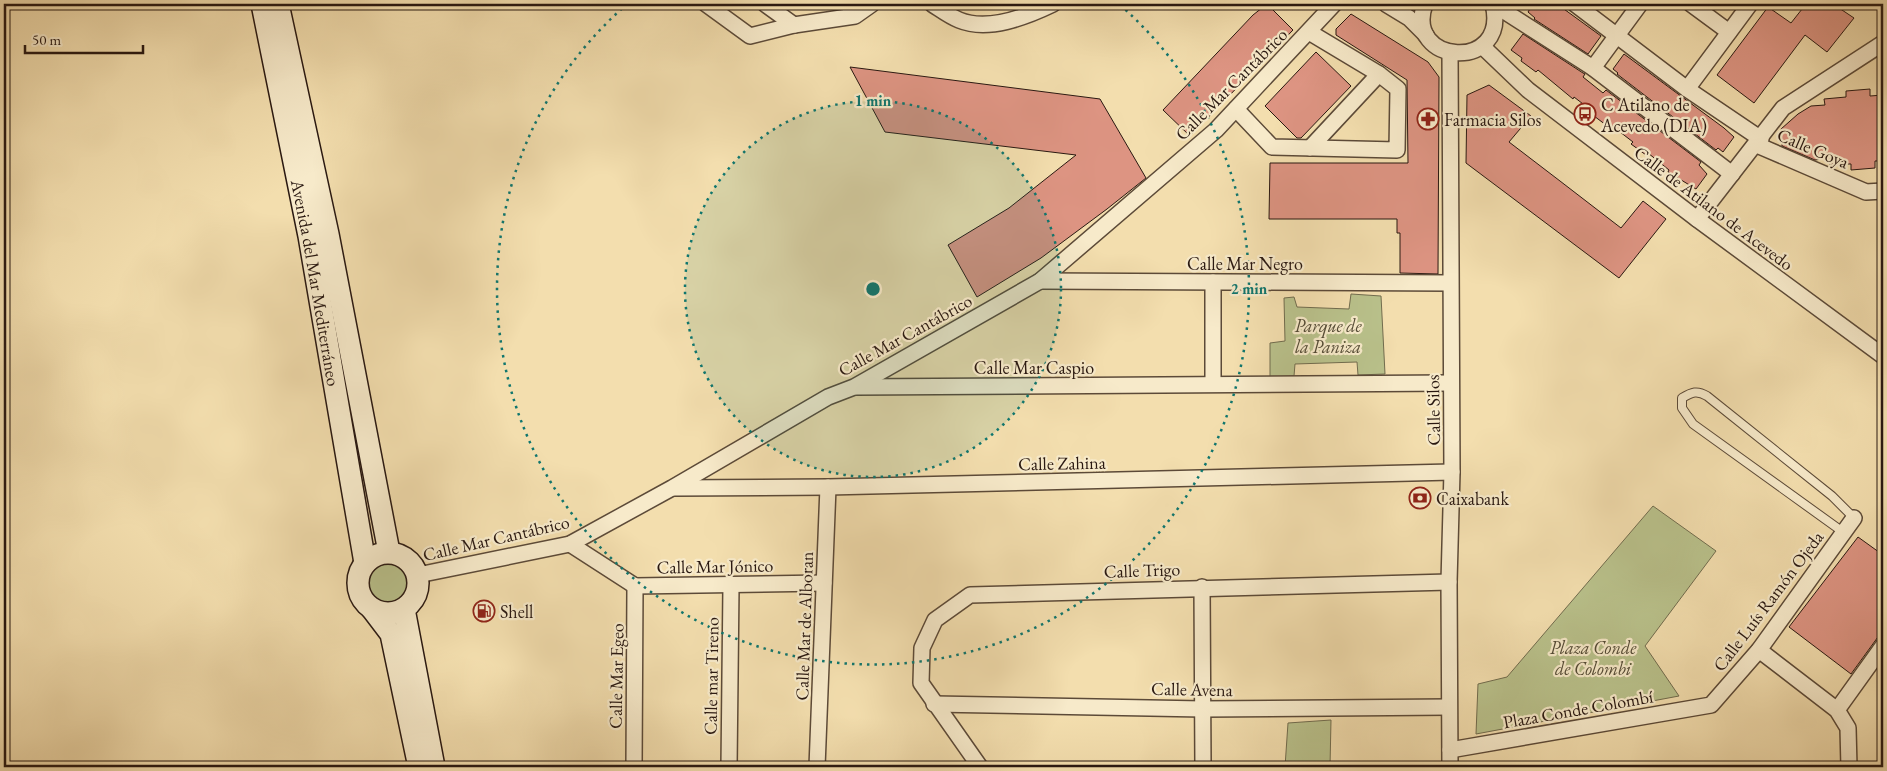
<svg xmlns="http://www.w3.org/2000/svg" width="1887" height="771" font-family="'EB Garamond',serif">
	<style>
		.green { fill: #b9c18b; stroke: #716c4e }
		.building { fill: #dd9482; stroke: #291811 }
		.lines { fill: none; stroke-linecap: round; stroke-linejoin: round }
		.lane-casing { stroke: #5c4a38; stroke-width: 10 }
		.street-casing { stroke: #5c4a38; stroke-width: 18 }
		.secondary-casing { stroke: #291811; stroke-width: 24 }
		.lane { stroke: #f7eaca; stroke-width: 8 }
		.street { stroke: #f7eaca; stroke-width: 15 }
		.secondary { stroke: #f7eaca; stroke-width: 21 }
		.ring { fill: none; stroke: #0f766e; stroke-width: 2.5; stroke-dasharray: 2.5 5 }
		.labels { text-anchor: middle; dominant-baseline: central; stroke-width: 4.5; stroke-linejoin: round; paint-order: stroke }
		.street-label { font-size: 18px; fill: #291811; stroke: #f7eaca }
		.poi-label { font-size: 18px; fill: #291811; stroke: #f7eaca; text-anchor: start }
		.park-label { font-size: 18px; font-style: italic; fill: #544b36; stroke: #f7eaca }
		.centre { fill: #0f766e; stroke: #f7eaca; stroke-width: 2.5 }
		.ring-label { font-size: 15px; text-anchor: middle; font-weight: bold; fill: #0f766e; stroke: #f7eaca; stroke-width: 4.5; stroke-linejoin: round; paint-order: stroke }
	</style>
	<rect width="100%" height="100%" fill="#f3deae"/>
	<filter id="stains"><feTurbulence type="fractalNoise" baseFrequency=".004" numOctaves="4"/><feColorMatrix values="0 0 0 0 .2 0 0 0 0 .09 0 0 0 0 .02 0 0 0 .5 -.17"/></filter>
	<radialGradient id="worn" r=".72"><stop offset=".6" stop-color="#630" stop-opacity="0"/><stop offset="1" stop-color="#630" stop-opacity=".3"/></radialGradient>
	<g class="green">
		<path d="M1351,294L1381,296L1385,374L1358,375L1357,362L1295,364L1294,376L1270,377V343L1285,341L1284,298L1294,297L1297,307L1349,309Z"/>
		<path d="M1653,506L1716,551L1645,646L1679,696L1476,734L1478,684L1507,677Z"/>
		<circle cx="389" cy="583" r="23"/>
		<path d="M1331,720L1330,767H1285L1288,723Z"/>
	</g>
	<g class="building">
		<path d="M1267,4L1293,30L1190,136L1163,110L1253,15Z"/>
		<path d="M1533,4H1557L1601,36L1588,54L1534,19L1535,18L1528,12Z"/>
		<path d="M1806,4H1833L1854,18L1827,52L1805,35L1754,103L1717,75L1768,7L1791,23Z"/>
		<path d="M1351,14L1428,62L1439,77L1438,274L1400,273V233H1397V219H1269L1270,163H1408L1407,80L1336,35V29Z"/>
		<path d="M1523,34L1583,73L1585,74L1583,77L1603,93L1606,90L1701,162L1699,165L1707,174L1696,189L1668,172L1669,170L1648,153L1646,155L1631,144L1633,142L1611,125L1609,127L1602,122L1594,116L1596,114L1574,97L1573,99L1538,70L1536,72L1521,61L1522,58L1511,50Z"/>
		<path d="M1316,52L1351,86L1301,138H1297L1265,106Z"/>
		<path d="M1624,54L1724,128L1734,137L1723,152L1718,148L1716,150L1617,74L1618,73L1613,69Z"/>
		<path d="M850,67L1100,99L1146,178L1107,209L1041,258L977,297L948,245L1009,208L1076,155L885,132Z"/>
		<path d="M1489,85L1531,116L1509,142L1560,181L1621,228L1643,201L1666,219L1619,278L1466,163L1467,95Z"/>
		<path d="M1870,89V96L1883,95V161H1875V168L1851,170V164H1829V158L1815,160L1782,146L1781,129L1798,114L1811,106L1825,105L1824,99L1846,97V91Z"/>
		<path d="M1858,537L1883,555V630L1851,674L1789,627Z"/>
	</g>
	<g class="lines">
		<g class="lane-casing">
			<path id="lane" d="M1843,532L1693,424L1682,408V398C1692,392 1697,390 1707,396L1832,496L1854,518"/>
		</g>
		<g class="street-casing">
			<g id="street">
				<path d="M706,4L750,36L794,25L855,16L872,4"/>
				<path d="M765,4L794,25"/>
				<path d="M932,4C940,9 949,16 959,20C988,32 1026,17 1053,4"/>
				<path d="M1386,4L1409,18L1426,35"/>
				<path d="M1425,4C1403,65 1510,73 1493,4"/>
				<path d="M1493,4L1593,68L1732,174"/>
				<path d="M1575,4L1687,89L1761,139"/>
				<path d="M1691,4L1729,32"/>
				<path d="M1482,46L1528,90L1697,219L1883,356"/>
				<path d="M1593,68L1640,4"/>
				<path d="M1687,89L1750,4"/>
				<path d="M1236,109L1272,147L1397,150L1398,89L1379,74L1309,32"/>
				<path d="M1757,145L1866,192L1883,191"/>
				<path d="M1310,148L1379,74"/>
				<path d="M1697,219L1783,108L1883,43"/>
				<path d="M1040,281L1450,283"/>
				<path d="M1213,282V384"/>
				<path d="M856,387L1451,383"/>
				<path d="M674,488L828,487L1452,472"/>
				<path d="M570,544L635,586"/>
				<path d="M418,575L570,544L672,488L828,397L854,387L1040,281L1216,130L1334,4"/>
				<path d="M635,586L824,583"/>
				<path d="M1202,587L1203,767"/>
				<path d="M1759,650L1837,710L1848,728L1849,767"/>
				<path d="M934,704L1203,709L1449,707"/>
				<path d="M1837,710L1883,646"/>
				<path d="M1450,750L1711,705L1759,650L1854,518"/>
				<path d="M634,767L635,586"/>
				<path d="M729,767L731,586"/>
				<path d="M817,767L828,487"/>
				<path d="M980,767L921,683L922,648L935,620L970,595L1449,582"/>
				<path d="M1450,767L1449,582L1452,472L1450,53"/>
			</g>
		</g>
		<g class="secondary-casing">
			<g id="secondary">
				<path id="s1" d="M262,4L309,236L365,563"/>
				<path d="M278,4L328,234L389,552"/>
				<circle cx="388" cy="583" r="30"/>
				<path d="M372,609L391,634L419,767"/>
				<path d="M404,609L434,767"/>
			</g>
		</g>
		<use href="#lane" class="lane"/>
		<use href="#street" class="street"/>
		<use href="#secondary" class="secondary"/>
	</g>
	<circle cx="873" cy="289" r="188" fill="#0f766e" fill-opacity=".12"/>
	<g class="ring">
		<circle cx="873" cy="289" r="188"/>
		<path d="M1120 5A376 376 0 1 1 626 5"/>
	</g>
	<defs>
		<g id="bus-ring" transform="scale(1.125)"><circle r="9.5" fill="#f7eaca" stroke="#8f2418" stroke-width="1.5"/><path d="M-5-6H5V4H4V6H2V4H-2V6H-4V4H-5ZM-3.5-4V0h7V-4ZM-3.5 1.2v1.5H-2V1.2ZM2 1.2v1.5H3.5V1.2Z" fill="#8f2418"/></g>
		<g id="pharmacy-ring" transform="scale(1.125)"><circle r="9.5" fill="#f7eaca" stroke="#8f2418" stroke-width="1.5"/><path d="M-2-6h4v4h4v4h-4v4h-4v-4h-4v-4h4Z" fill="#8f2418"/></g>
		<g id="bank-ring" transform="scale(1.125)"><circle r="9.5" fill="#f7eaca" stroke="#8f2418" stroke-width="1.5"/><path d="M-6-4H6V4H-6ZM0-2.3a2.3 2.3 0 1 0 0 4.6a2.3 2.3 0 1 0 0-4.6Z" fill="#8f2418"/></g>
		<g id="fuel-ring" transform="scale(1.125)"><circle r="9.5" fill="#f7eaca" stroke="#8f2418" stroke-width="1.5"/><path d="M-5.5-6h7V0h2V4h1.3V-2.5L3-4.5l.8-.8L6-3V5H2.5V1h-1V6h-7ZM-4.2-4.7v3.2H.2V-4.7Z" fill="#8f2418"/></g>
	</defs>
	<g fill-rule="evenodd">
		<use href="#bus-ring" x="1585" y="114"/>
		<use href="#pharmacy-ring" x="1428" y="119"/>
		<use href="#bank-ring" x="1420" y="498"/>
		<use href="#fuel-ring" x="484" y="611"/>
	</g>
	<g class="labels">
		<g class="street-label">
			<text transform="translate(1231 84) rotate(-45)">Calle Mar Cantábrico</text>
			<text transform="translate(1813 148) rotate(23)">Calle Goya</text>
			<text transform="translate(1714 208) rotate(37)">Calle de Atilano de Acevedo</text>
			<text x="1245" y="263">Calle Mar Negro</text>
			<text stroke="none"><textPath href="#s1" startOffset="284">Avenida del Mar Mediterráneo</textPath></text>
			<text transform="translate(905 335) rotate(-29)">Calle Mar Cantábrico</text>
			<text x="1034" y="367">Calle Mar Caspio</text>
			<text transform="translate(1433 410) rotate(-91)">Calle Silos</text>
			<text transform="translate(1062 463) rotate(-1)">Calle Zahina</text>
			<text transform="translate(496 538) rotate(-13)">Calle Mar Cantábrico</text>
			<text transform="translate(715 566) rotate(-1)">Calle Mar Jónico</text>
			<text transform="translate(1142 570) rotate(-2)">Calle Trigo</text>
			<text transform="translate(1768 601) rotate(-53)">Calle Luís Ramón Ojeda</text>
			<text transform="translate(804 626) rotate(-88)">Calle Mar de Alboran</text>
			<text transform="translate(616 676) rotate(-89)">Calle Mar Egeo</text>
			<text transform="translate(711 676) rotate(-89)">Calle mar Tireno</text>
			<text transform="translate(1192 689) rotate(1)">Calle Avena</text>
			<text transform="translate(1578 709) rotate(-10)">Plaza Conde Colombí</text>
		</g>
		<g class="poi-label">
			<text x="1601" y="104">C Atilano de<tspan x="1601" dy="21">Acevedo (DIA)</tspan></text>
			<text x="1444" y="119">Farmacia Silos</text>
			<text x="1436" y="498">Caixabank</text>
			<text x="500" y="611">Shell</text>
		</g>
		<g class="park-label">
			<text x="1328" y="325">Parque de<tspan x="1328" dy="21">la Paniza</tspan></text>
			<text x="1593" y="647">Plaza Conde<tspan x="1593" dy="21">de Colombi</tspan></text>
		</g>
	</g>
	<circle cx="873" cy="289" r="8" class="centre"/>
	<g class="ring-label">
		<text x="873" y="106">1 min</text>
		<text x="1249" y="294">2 min</text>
	</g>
	<rect width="1887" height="771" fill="none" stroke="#f3deae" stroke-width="20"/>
	<rect x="5" y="5" width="1877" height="761" fill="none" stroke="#291811" stroke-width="2.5"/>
	<rect x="10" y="10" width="1867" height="751" fill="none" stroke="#291811"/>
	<path d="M25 45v8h118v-8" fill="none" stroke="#291811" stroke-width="2.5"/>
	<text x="32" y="45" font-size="15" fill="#291811" stroke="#f7eaca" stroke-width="4" paint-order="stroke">50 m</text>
	<rect width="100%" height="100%" filter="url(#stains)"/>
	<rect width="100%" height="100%" fill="url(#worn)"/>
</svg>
